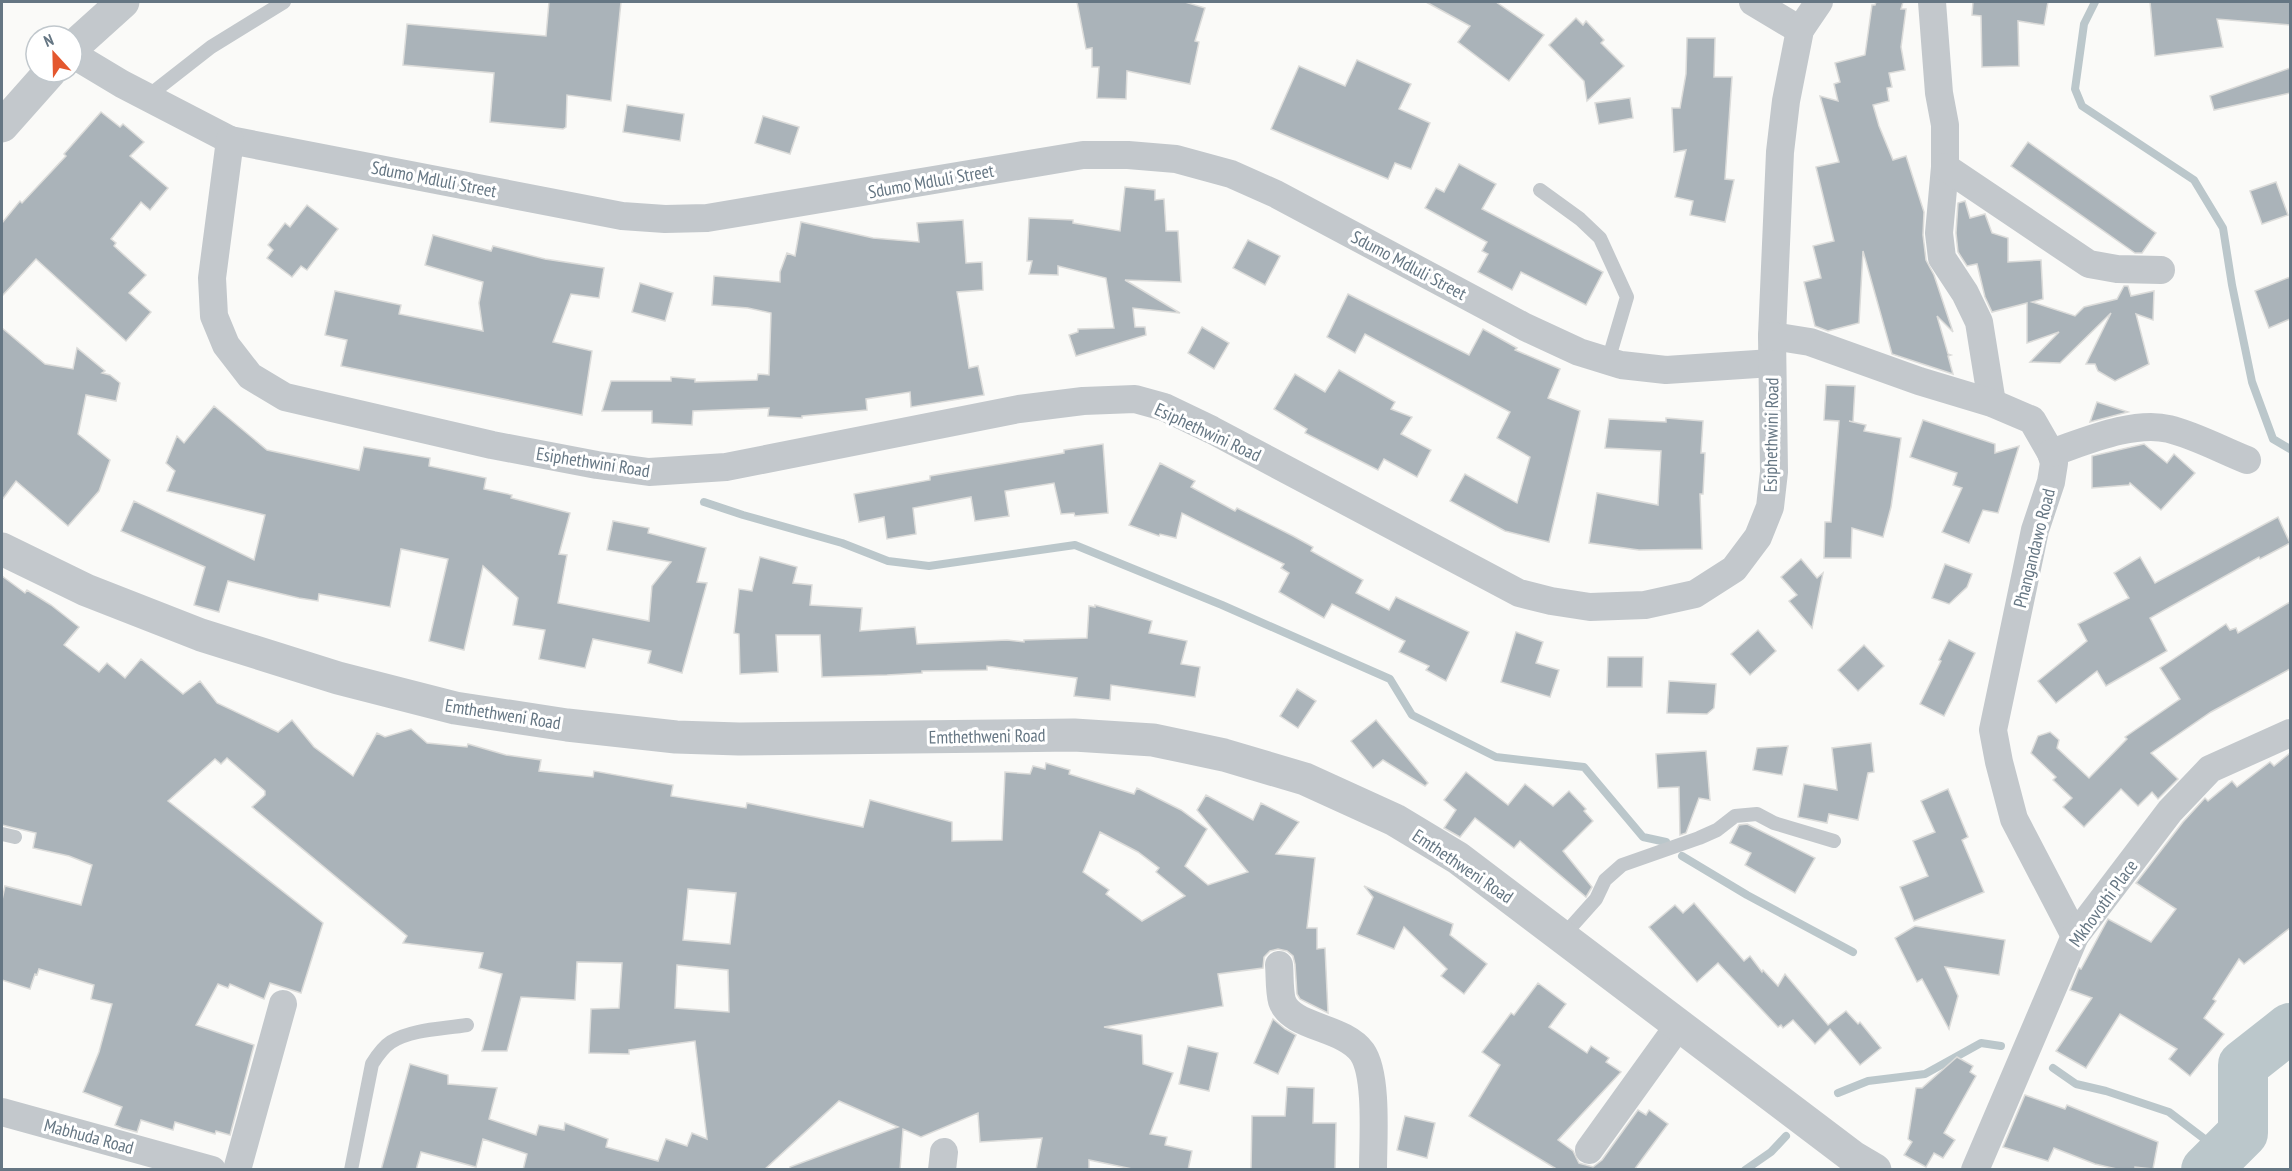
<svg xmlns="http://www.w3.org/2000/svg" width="2292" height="1171" font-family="'PT Sans Narrow',sans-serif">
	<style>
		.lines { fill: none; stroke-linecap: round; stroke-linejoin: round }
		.stream { stroke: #bbc7cb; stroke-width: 8 }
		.river { stroke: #bbc7cb; stroke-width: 50 }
		.building { fill: #aab3b9; stroke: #dcdcda; stroke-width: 1.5; fill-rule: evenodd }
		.service { stroke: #c3c8cc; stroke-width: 14 }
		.minor { stroke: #c3c8cc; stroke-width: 28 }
		.tertiary { stroke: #c3c8cc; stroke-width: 33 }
		.labels { text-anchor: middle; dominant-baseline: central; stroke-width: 6; stroke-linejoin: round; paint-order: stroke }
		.street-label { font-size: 18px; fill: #657683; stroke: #fff }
	</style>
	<rect width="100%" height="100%" fill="#fafaf8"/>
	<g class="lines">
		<g class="stream">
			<path d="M2095,2L2084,24L2075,89L2082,106L2194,180L2223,228L2232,285L2252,382L2273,439L2290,449"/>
			<path d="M704,502L743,515L842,543L888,561L929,566L1075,545L1222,605L1390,679L1412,715L1496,757L1584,767L1643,837L1666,842"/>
			<path d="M1682,856L1747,895L1853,952"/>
			<path d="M2053,1068L2076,1084L2106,1091L2169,1112L2223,1153"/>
			<path d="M1838,1093L1868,1081L1925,1074L1981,1043L2001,1046"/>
			<path d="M1745,1170L1771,1152L1786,1136"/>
		</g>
		<path class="river" d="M2206,1170L2243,1133V1065L2290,1028"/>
	</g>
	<g class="building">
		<path d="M549,2H621L611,101L567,95L566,127L563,129L490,122L494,73L403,65L407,24L546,36Z"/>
		<path d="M1077,2H1185L1205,8L1195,41L1199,42L1190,84L1127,71L1126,99L1097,98L1099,67H1092V48L1086,49Z"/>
		<path d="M1426,2H1496L1544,35L1509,81L1458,42L1470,26Z"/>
		<path d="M1876,2H1903L1901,9H1906L1901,47L1905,70L1889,73L1892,87L1887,88L1889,101L1873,105L1879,126L1893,160L1906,156L1924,212L1923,235L1926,260L1934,275L1953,332L1937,316L1948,354L1951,355L1948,356L1953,374L1892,354L1863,251L1859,323L1828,331L1815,326L1804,282L1821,278L1813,246L1834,241L1816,167L1839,162L1820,96L1838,101L1834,84L1840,82L1835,63L1865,55L1872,5H1875Z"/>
		<path d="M1973,2H2048L2044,25L2018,21L2019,66L1982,67L1981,16L1972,15Z"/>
		<path d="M2150,2H2290V25L2217,19L2223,47L2155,56Z"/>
		<path d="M1576,18L1583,25L1586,21L1604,40L1601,43L1624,66L1587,101L1584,81L1549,45Z"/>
		<path d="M1687,38H1715L1714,77H1732L1725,179L1734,180L1725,222L1690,215L1693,201L1675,197L1686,150L1674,152L1672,108H1680L1686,74Z"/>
		<path d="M1357,60L1411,84L1399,109L1430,123L1411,169L1395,163L1388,179L1271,129L1299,66L1345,86Z"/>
		<path d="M2290,68V93L2214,110L2210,96Z"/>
		<path d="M1630,98L1633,118L1599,124L1595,103Z"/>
		<path d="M627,105L684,114L680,141L623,132Z"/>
		<path d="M101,112L120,127L123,124L144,142L130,156L168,188L150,210L141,202L111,239L116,243L114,246L146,275L129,293L151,312L126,341L36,259L2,296V223L20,201L22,203L66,156L64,154Z"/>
		<path d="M763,116L799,127L790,154L755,143Z"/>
		<path d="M2028,142L2156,233L2142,253H2135L2011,166Z"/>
		<path d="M1459,164L1496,184L1482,209L1603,272L1586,305L1521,272L1512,290L1478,272L1488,254L1482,251L1487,242L1425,208L1436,188L1444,192Z"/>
		<path d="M2276,182L2288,215L2262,224L2250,191Z"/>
		<path d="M1125,187L1155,190V200L1164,199L1166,231H1178L1181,282L1125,280L1180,313L1133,308L1135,327H1145L1146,335L1076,356L1069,335L1078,332V329L1114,328L1106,278L1058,266V275L1029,274L1032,261H1027L1029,218L1073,220V223L1120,231Z"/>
		<path d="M1965,201L1970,218L1985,214L1992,233L2008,238V262L2041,260L2043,299L2032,302L2075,316L2084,307L2117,299L2124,286H2128L2131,296L2154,291L2153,320L2136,314L2149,364L2115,381L2098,371L2095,364H2086L2111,313L2060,363L2030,362L2059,332L2027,343V303L1992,312L1985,297L1977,264L1967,266L1958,252L1956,233L1958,203Z"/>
		<path d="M307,205L338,229L307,270L301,266L292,277L267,258L273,250L268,245L285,223L290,227Z"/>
		<path d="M963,220L966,263L982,262L983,290L957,292L969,368L978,366L984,395L911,407L910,392L866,399L867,410L802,416V418L768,416L769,408L693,411L692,425L652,423V411H602L611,381H671V377L695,379V382L757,380L758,374L769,375L771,313L748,308L712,305L714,276L780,282V272L787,253L795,256L801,222L873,238L919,242L917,223Z"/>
		<path d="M433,235L491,251L493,246L545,259L604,268L599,298L571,294L553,342L592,351L582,415L341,366L347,340L325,335L335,291L401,305L399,314L483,331L479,303L483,282L425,265Z"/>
		<path d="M1248,240L1280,256L1265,285L1233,268Z"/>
		<path d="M2290,277V319L2269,328L2255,291Z"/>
		<path d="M640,283L673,293L665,321L632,312Z"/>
		<path d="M1348,294L1469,355L1483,329L1517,348L1515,350L1560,369L1548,398L1580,411L1549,542L1505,531L1450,501L1465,474L1517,503L1530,457L1497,438L1510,412L1365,334L1355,353L1327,337Z"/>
		<path d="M1202,327L1229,343L1214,369L1188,353Z"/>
		<path d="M2,328L45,364L73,369L77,348L105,371L102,373L110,375L120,383L116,401L86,395L78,434L110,460L99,491L68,526L16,481L2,500Z"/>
		<path d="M1339,370L1395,402L1391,409L1412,417L1401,434L1431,450L1417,477L1384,459L1378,470L1305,433L1307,429L1274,409L1295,374L1325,392Z"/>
		<path d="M1826,385L1855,386L1853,422L1849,421L1866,425L1864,431L1901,438L1891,507L1883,537L1852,528L1851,558H1824L1825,522H1831L1839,421L1824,420Z"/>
		<path d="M2097,402L2128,412L2090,422Z"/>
		<path d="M214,406L267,450L359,470L364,447L430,458L429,466L486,478L484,489L512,495L511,498L570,513L559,554L567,555L558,603L649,621L652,586L671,562L607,550L613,521L649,528L648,533L706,548L697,582L707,583L682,673L648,663L651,651L593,639L585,668L539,659L545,630L513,625L518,598L483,566L464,650L429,641L448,559L401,549L390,607L319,594L318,601L299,598L228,581L219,612L194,605L205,567L121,531L134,501L254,560L265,515L167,491L175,471L166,463L177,436L184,443Z"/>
		<path d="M1666,418L1703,421L1701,453H1705L1703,494H1700L1702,549L1639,550L1589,543L1597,493L1658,505L1661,451L1605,448L1609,419L1666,422Z"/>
		<path d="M1923,420L1995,444V453L2019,446L1998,513L1983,510L1969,543L1942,532L1962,488L1953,485L1957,473L1910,457Z"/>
		<path d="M1103,444L1108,513L1075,516L1074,513L1061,514L1054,483L1005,491L1009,516L975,521L971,497L913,508L916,534L887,539L884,517L859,522L854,494L930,480V476L1064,453V450Z"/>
		<path d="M2144,444L2167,463L2174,454L2195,473L2161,510L2130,483L2129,485L2092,488V456Z"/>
		<path d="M1160,463L1195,481L1191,487L1235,511L1237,508L1293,536L1313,547L1311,551L1363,580L1356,593L1389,610L1396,597L1469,632L1446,681L1426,670L1429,666L1399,652L1405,641L1332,604L1324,618L1279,592L1289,573L1281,568L1284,564L1182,513L1176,538L1160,534L1159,536L1129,525Z"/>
		<path d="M2278,517L2290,543L2260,559L2259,557L2150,618L2167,651L2106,686L2097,671L2056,703L2038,681L2087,641L2078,624L2129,598L2114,573L2140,557L2155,583Z"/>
		<path d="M760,557L797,567L793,583L812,585L810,605L862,608L860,631L915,627L917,644L1007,640L1024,642V640L1087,638L1089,606L1095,607V605L1152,621L1149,633L1187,641L1181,664L1200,667L1195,697L1111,685L1110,700L1074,696L1077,678L987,666V670L922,671V673L887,675L822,677L820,635H776L778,672L740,674L739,634L734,633L739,589L752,591Z"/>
		<path d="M1801,559L1817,578L1823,573L1812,628L1789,601L1797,595L1781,577Z"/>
		<path d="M1945,564L1972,574L1967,587L1949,604L1932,598Z"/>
		<path d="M2,576L25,593L27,590L51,605L79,627L64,645L99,672L107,663L125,678L141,659L183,694L200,681L217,703L278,732L292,720L314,747L353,776L377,733L385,737L411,729L427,743L467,747L468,744L506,755L541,760L539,771L593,777L594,771L673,785L671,796L746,808L747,803L863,827L870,800L952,822V841L1002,840L1005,772L1030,774L1033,766L1045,769L1046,763L1070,770L1069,774L1134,794L1137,788L1181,810L1207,829L1185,866L1208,885L1248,872L1197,810L1206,795L1253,820L1261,803L1299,822L1276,854L1315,858L1307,928H1317V949L1325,948L1328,1013L1300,999L1297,994L1295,964L1293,956L1287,951L1278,949L1270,951L1264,957L1263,968L1218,974L1223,1006L1104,1027L1142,1035L1143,1064L1173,1073L1150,1134L1167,1137L1165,1145L1192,1151L1188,1170H1137L1089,1160V1170H1036L1042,1138L980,1142L978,1113L921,1137L903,1129L900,1170H790V1167L898,1127L839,1101L764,1170H523L527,1154L483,1139L476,1167L421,1152L416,1170H381L410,1064L448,1075V1084L497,1088L489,1119L536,1135L539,1125L564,1130L565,1123L608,1139L606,1147L658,1161L666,1139L687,1146L692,1133L707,1139L695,1041L629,1050V1054L589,1053L591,1009L619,1008L622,963L577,962L575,1000L521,997L507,1051H482L502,974L479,968L483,953L403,943L407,936L252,807L265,795V791L227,758L221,764L215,759L168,801L323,923L301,993L270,983L264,999L230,984L228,988L218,984L196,1025L254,1045L230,1135L216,1131L215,1134L175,1122L173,1130L141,1120L137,1132L122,1128L115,1125L122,1107L83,1092L99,1052L112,1004L91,999L94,985L39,969L37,975L35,974L30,989L2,980V900L5,886L81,905L92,865L69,856L33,848L36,833L2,825ZM1100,832L1138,852L1159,868L1156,872L1185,896L1142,921L1106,894L1109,890L1083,872ZM688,889L736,893L730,944L683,940ZM677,965L728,970L729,1012L675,1008Z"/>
		<path d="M2290,602V669L2211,712L2151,753L2178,779L2158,799L2152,792L2138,806L2121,789L2084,827L2063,807L2072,798L2053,780L2056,777L2031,753L2038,736L2050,732L2059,740L2057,748L2089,778L2127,739L2125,737L2180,699L2160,668L2226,624L2230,630L2236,628L2238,633Z"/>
		<path d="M1758,630L1776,651L1750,675L1731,654Z"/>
		<path d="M1516,632L1543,642L1536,663L1559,670L1550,697L1501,682Z"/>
		<path d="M1949,640L1975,653L1944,716L1920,704L1941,661L1939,660Z"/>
		<path d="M1864,645L1884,666L1858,691L1838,670Z"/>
		<path d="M1608,657H1643L1642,687H1607Z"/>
		<path d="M1669,681L1716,684L1714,708L1707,714L1667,713Z"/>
		<path d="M1297,689L1316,701L1298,728L1280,716Z"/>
		<path d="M1376,720L1428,783L1425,786L1383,760L1373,768L1351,741Z"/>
		<path d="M1871,743L1874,772L1868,773L1858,820L1829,814L1827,823L1798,817L1804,784L1837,790L1832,748Z"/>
		<path d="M1788,746L1782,775L1753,770L1757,748Z"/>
		<path d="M1706,751L1710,800L1699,798L1686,833L1680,835L1679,787L1658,788L1656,754Z"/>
		<path d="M2290,753V928L2244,964L2239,959L2213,999L2216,1001L2204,1018L2224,1034L2190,1076L2169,1059L2177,1049L2120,1014L2086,1068L2056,1051L2092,998L2070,990L2079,968L2081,969L2108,919L2151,942L2176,909L2136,883L2183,822L2205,798L2208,801L2232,781L2237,787L2270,762L2274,766Z"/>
		<path d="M1466,772L1508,805L1525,784L1553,806L1569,791L1586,809L1584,811L1593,821L1563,851L1592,887L1586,897L1520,841L1514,848L1475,818L1460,837L1444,828L1456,810L1444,800Z"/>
		<path d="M1948,789L1968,837L1962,840L1984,892L1914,921L1900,887L1928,876L1913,841L1935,832L1921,801Z"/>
		<path d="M1747,824L1815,858L1795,893L1745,865L1751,853L1730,843L1739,825Z"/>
		<path d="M1364,886L1453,924L1450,935L1487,964L1464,994L1441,976L1447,969L1404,927L1394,949L1357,934L1373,897Z"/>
		<path d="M1694,903L1744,961L1750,956L1762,972L1763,970L1778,986L1785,974L1828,1025L1846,1011L1858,1024L1860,1022L1881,1048L1860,1065L1830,1029L1815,1044L1793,1020L1783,1028L1781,1025L1778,1027L1718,963L1697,982L1649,927L1675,905L1683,913Z"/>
		<path d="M1915,926L2005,940L1999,975L1945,967L1958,996L1949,1029L1922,979L1917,982L1895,938Z"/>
		<path d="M1538,983L1566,1004L1549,1027L1587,1053L1591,1046L1609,1058L1606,1062L1621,1072L1558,1140L1573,1151L1579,1163L1593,1167L1602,1160L1638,1110L1646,1115L1649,1110L1668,1124L1634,1170H1558L1469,1116L1500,1065L1482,1052L1511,1013L1514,1015Z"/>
		<path d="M1273,1019L1285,1029L1296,1035L1278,1074L1254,1063Z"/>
		<path d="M1188,1046L1218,1053L1209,1091L1179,1084Z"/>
		<path d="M1957,1057L1973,1066L1970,1072L1976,1076L1944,1133L1955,1140L1943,1158L1934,1153L1926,1167L1904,1155L1912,1142L1908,1139L1916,1088H1922Z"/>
		<path d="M1287,1087L1314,1088L1313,1123H1336L1335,1170H1251L1252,1116H1285Z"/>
		<path d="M2025,1095L2065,1109L2067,1105L2158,1142L2153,1169L2135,1167V1170H2121L2095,1164L2054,1148L2048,1161L2003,1147Z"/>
		<path d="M1405,1116L1435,1123L1427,1158L1397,1150Z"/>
	</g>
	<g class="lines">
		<g class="service">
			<path d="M147,97L211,47L284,2"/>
			<path d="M1540,190L1580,219L1600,238L1627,297L1608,361"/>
			<path d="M2,834L15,837"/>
			<path d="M1562,937L1596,899L1605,880L1622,865L1699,838L1717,830L1735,816L1757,814L1774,823L1834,841"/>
			<path d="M351,1170L372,1064C377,1056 383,1047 391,1042C412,1029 443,1029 467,1025"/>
		</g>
		<g class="minor">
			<path d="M1753,2L1800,30"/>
			<path d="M1932,2L1939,93L1945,125V167L1939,233L1942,258L1965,293L1979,322L1992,403"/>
			<path d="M72,54L122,84L230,140L622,216L665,219L707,218L1083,155H1128L1176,159L1231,174L1276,194L1525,327L1579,352L1621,365L1666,370L1772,363"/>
			<path d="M230,140L212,278L214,316L226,345L250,376L285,397L492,445L597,465L649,472L726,467L1019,409L1083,401L1135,399L1164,407L1212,430L1519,593L1551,601L1590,607L1645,605L1695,594L1734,569L1758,537L1770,507L1774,472L1772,336L1780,152L1786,101L1800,30L1819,2"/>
			<path d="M1945,167L2089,264L2117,269L2161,270"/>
			<path d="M1772,336L1810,342L1919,381L1992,403L2032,420L2051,453L2054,463L2051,482L2035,530L1993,730L1999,762L2014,819L2075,936"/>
			<path d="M2051,453C2084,442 2134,420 2169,429C2194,435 2222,450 2247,460"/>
			<path d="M1279,965C1280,976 1279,990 1282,1001C1291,1028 1343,1026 1362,1052C1378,1075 1373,1140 1373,1170"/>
			<path d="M2,1112L212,1170"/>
			<path d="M1589,1150L1679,1025"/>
			<path d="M237,1170L283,1004"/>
			<path d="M942,1170L944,1152"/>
			<path d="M1975,1170L2075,936L2170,811L2210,769L2290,733"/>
		</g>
		<g class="tertiary">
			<path d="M72,48L123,2"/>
			<path d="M2,126L50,72"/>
			<path d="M2,549L86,590L201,635L338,678L455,708L567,725L676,737L739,739L1074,735L1153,740L1224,755L1305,779L1395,820L1458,858L1853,1157L1875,1170"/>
		</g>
	</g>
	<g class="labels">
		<g class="street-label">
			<text transform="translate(434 179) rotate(11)">Sdumo Mdluli Street</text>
			<text transform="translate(931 181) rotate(-10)">Sdumo Mdluli Street</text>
			<text transform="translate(1409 265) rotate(28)">Sdumo Mdluli Street</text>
			<text transform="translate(1208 432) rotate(25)">Esiphethwini Road</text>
			<text transform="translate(1771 435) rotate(-89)">Esiphethwini Road</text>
			<text transform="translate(593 462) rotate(9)">Esiphethwini Road</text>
			<text transform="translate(2034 548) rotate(-76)">Phangandawo Road</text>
			<text transform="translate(503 714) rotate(9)">Emthethweni Road</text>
			<text transform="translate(987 736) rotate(-1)">Emthethweni Road</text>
			<text transform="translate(1463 866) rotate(34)">Emthethweni Road</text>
			<text transform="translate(2103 903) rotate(-54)">Mkhovothi Place</text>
			<text transform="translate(89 1136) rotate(15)">Mabhuda Road</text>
		</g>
	</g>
	<rect width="2292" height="1171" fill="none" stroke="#657683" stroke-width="6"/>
	<g transform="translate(54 54) rotate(338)"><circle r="28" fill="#ffffff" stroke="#c1c8cd" stroke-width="1.5"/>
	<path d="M0-4.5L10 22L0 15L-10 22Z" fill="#e4572e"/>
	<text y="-9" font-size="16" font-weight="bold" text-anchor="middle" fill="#657683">N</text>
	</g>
</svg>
